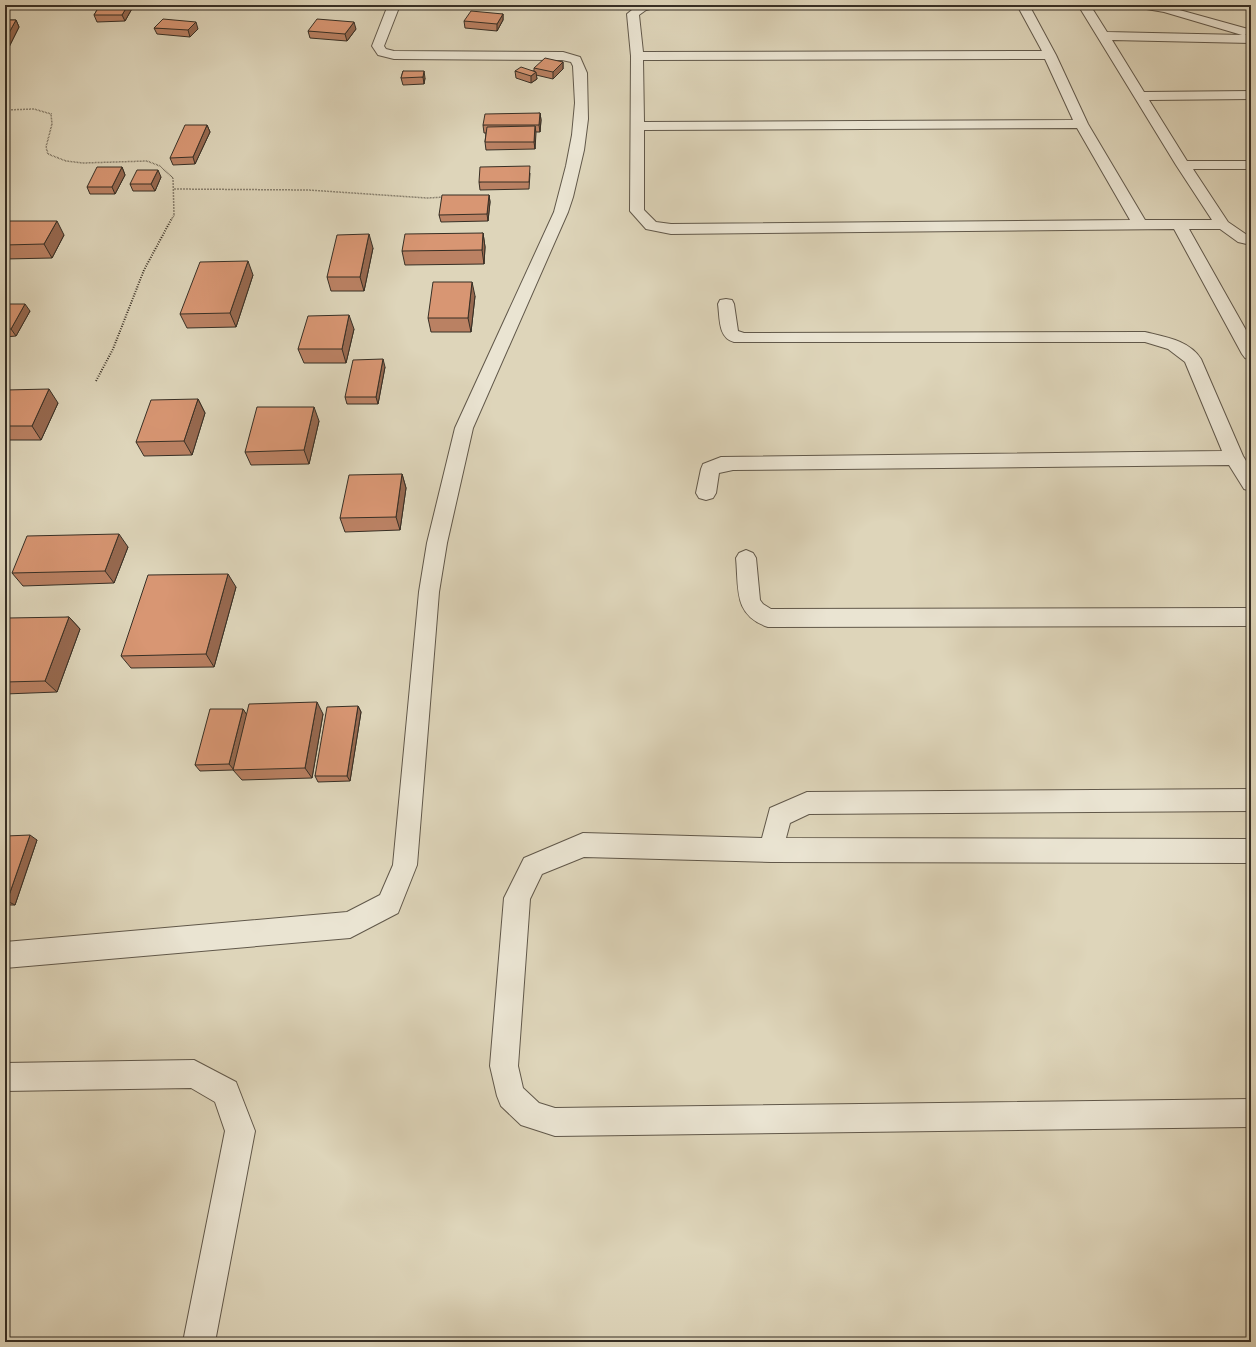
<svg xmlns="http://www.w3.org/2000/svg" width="1256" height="1347" font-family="'IM FELL French Canon',serif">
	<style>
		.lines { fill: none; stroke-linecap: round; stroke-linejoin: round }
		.minor-casing { stroke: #61584a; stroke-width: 2 }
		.path-far1 { stroke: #372f25; stroke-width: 1.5; stroke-dasharray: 0.5 1; stroke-linecap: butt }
		.path { stroke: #372f25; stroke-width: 2; stroke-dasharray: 1 1.5; stroke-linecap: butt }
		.minor { fill: #eae4d2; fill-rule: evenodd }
		.wall { fill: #ba8163; stroke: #372f25 }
		.shaded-wall { fill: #976950; stroke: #372f25 }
		.building { fill: #d89673; stroke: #372f25 }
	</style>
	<rect width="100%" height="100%" fill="#ded5ba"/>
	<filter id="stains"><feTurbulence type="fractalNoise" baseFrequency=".005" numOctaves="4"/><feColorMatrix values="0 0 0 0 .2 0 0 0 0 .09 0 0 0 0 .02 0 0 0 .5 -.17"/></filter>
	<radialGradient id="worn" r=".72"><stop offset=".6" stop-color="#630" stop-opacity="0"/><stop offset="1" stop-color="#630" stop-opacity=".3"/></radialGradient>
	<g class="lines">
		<g class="minor-casing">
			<g id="minor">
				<path d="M388,5H400L384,46L386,49L394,51L563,52L580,57L587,73L588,119L584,150L573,197L568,212L473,428L447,543L439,592L417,865L398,913L350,938L5,968V942L347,912L380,895L393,865L419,592L427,543L455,428L554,212L566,166L572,135L575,103L573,66L571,62L562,60L394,59L378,55L372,46Z"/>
				<path d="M638,5H661L659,7L646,10L639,15L643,52L1042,51L1017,5H1029L1056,55L1088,124L1145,220H1212L1176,165L1078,5H1090L1107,32L1242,35L1164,12L1135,7L1133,5L1165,6L1248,29L1250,32L1245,35H1251V43L1112,40L1144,92L1251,91V99L1149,100L1187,161H1251V169H1193L1228,222L1247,235H1251V245L1238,242L1220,229H1189L1251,339V360L1245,358L1242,354L1174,229L671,234L646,229L630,211L631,56L627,14ZM1045,59L1073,120L644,122L643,60ZM1077,128L1130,220L671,224L656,222L644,210V130Z"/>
				<path d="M726,299L732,300L734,304L738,331L744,333L1145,332C1165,337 1189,340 1201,359L1243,456L1251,469V491L1244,489L1229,465L733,470L719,473L716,493L713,498L706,500L699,498L696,493L701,469L703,464L721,457L1222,451L1185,362L1168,349L1145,342H734C718,338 720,318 718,304L720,300Z"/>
				<path d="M746,550L753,553L756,558L760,600L763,604L771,609L1251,608V626L768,627C733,615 739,589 736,558L739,553Z"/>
				<path d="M1251,789V811L809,814L790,823L786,838L1251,839V863L771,862L584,857L542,874L530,899L518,1066L523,1088L539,1103L555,1108L1251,1099V1127L555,1136L521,1125L501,1106L497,1096L490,1066L504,898L524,858L583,833L762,838L770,808L807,792Z"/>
				<path d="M194,1060L236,1082L255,1131L215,1342H183L225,1131L215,1102L191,1088L5,1091V1063Z"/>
			</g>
		</g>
		<g class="path-far1">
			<path d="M5,110L34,109L51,114L52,124L46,147L48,154L66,161L83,163L147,161L160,166L173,178L174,215L172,219"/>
			<path d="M174,189L308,190L427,198L445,197"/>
		</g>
		<path class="path" d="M96,381L113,349L144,270L172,218"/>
		<use href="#minor" class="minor"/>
	</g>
	<g class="wall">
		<path d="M100,5H134L125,21L97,22L94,15Z"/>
		<path d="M503,14V20L497,31L465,28L464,21Z"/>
		<path d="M5,20H16L19,27L9,47H5Z"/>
		<path d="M154,28L198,29L190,37L157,34Z"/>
		<path d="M356,29L347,41L310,38L308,31Z"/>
		<path d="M563,62V69L553,79L536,75L537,79L531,83L516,78L515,71H534V68Z"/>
		<path d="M403,71L425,78L424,84L403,85L401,78Z"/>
		<path d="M540,113L541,120L540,132H535V149L486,150L485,142L486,133H484L483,125Z"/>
		<path d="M207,125L210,132L195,164L173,165L170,158Z"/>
		<path d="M122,167L125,175L115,194H90L87,187Z"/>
		<path d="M530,173L529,189L480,190L479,182Z"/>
		<path d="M161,177L155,191H133L130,184Z"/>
		<path d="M489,195L490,202L488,221L441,222L439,215Z"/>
		<path d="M483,233L485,247L484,264L405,265L402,251Z"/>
		<path d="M64,235L52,258L5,259V245Z"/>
		<path d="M373,248L364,291H331L327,277Z"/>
		<path d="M253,275L236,327L187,328L180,314Z"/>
		<path d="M475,296L471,332H431L428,318Z"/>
		<path d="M5,304L30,311L16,336L5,337Z"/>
		<path d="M354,329L346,363H304L298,349Z"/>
		<path d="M385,367L378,404H347L345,397Z"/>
		<path d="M5,393L58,403L41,440H5Z"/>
		<path d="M198,399L205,413L192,455L144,456L136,442Z"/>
		<path d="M319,421L309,464L251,465L245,452Z"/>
		<path d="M402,474L406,488L400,530L345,532L340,518Z"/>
		<path d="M128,547L114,583L23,586L12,573Z"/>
		<path d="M236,587L214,667L131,668L121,656Z"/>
		<path d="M69,617L80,629L57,692L5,694V625Z"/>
		<path d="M358,706L361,712L350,781L318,782L315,776Z"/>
		<path d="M243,709L246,714H323L312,778L242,780L233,770L200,771L195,765Z"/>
		<path d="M5,838L37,840L15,905H5Z"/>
	</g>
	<g class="shaded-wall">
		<path d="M128,5H134L125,21L122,15Z"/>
		<path d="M503,14V20L497,31V24Z"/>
		<path d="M16,20L19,27L9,47L5,40Z"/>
		<path d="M196,22L198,29L190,37L188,30Z"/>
		<path d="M354,22L356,29L347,41L345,34Z"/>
		<path d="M563,62V69L553,79V72Z"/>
		<path d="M424,71L425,78L424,84L423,77Z"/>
		<path d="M536,72L537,79L531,83V76Z"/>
		<path d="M540,113L541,120L540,132L539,125Z"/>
		<path d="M207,125L210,132L195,164L193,157Z"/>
		<path d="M535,126L536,133L535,149L534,142Z"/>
		<path d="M122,167L125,175L115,194L112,187Z"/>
		<path d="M158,170L161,177L155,191L151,184Z"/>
		<path d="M489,195L490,202L488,221L487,214Z"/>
		<path d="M57,221L64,235L52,258L44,244Z"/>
		<path d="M483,233L485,247L484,264L482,250Z"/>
		<path d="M369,234L373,248L364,291L360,277Z"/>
		<path d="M248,261L253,275L236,327L230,313Z"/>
		<path d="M472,282L475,296L471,332L468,318Z"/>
		<path d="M25,304L30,311L16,336L11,329Z"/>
		<path d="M349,315L354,329L346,363L342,349Z"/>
		<path d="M383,359L385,367L378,404L376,397Z"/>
		<path d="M49,389L58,403L41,440L32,426Z"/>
		<path d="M198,399L205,413L192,455L184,441Z"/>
		<path d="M314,407L319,421L309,464L304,450Z"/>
		<path d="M402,474L406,488L400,530L396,517Z"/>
		<path d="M119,534L128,547L114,583L105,571Z"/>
		<path d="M228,574L236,587L214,667L206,654Z"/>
		<path d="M69,617L80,629L57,692L45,681Z"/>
		<path d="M317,702L323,714L312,778L305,768Z"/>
		<path d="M358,706L361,712L350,781L347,776Z"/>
		<path d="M243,709L247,715L234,770L229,764Z"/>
		<path d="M30,835L37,840L15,905L7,901Z"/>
	</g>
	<g class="building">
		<path d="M100,5H128L122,15H94Z"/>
		<path d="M471,11L503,14L497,24L464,21Z"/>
		<path d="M163,19L196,22L188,30L154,28Z"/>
		<path d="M317,19L354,22L345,34L308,31Z"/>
		<path d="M5,20H16L5,40Z"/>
		<path d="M545,58L563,62L553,72L534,68Z"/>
		<path d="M521,67L536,72L531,76L515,71Z"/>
		<path d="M403,71H424L423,77L401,78Z"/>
		<path d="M540,113L539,125H483L485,114Z"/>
		<path d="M185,125H207L193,157L170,158Z"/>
		<path d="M535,126L534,142H485L487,127Z"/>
		<path d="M530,166L529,182H479L480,167Z"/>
		<path d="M97,167H122L112,187H87Z"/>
		<path d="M137,170H158L151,184H130Z"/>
		<path d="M442,195H489L487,214L439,215Z"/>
		<path d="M10,221H57L44,244L5,245V229Z"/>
		<path d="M483,233L482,250L402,251L405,234Z"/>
		<path d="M369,234L360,277H327L337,235Z"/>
		<path d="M248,261L230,313L180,314L200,262Z"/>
		<path d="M433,282H472L468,318H428Z"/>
		<path d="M5,304H25L11,329H5Z"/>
		<path d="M349,315L342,349H298L308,316Z"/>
		<path d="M383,359L376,397H345L353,360Z"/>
		<path d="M49,389L32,426H5V393L6,390Z"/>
		<path d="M198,399L184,441L136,442L151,400Z"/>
		<path d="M257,407H314L304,450L245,452Z"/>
		<path d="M402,474L396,517L340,518L349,475Z"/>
		<path d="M119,534L105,571L12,573L27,536Z"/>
		<path d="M228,574L206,654L121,656L148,575Z"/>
		<path d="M69,617L45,681L5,682V625L8,618Z"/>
		<path d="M317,702L305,768L233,770L249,704Z"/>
		<path d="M358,706L347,776H315L327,707Z"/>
		<path d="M210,709H243L229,764L195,765Z"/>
		<path d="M30,835L7,901H5V838L6,836Z"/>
	</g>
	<rect width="1256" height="1347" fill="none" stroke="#ded5ba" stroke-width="20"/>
	<rect x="6" y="6" width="1244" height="1335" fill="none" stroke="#372f25" stroke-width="2"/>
	<rect x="10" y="10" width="1236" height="1327" fill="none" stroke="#372f25"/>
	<rect width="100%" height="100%" filter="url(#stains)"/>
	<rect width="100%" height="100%" fill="url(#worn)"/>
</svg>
